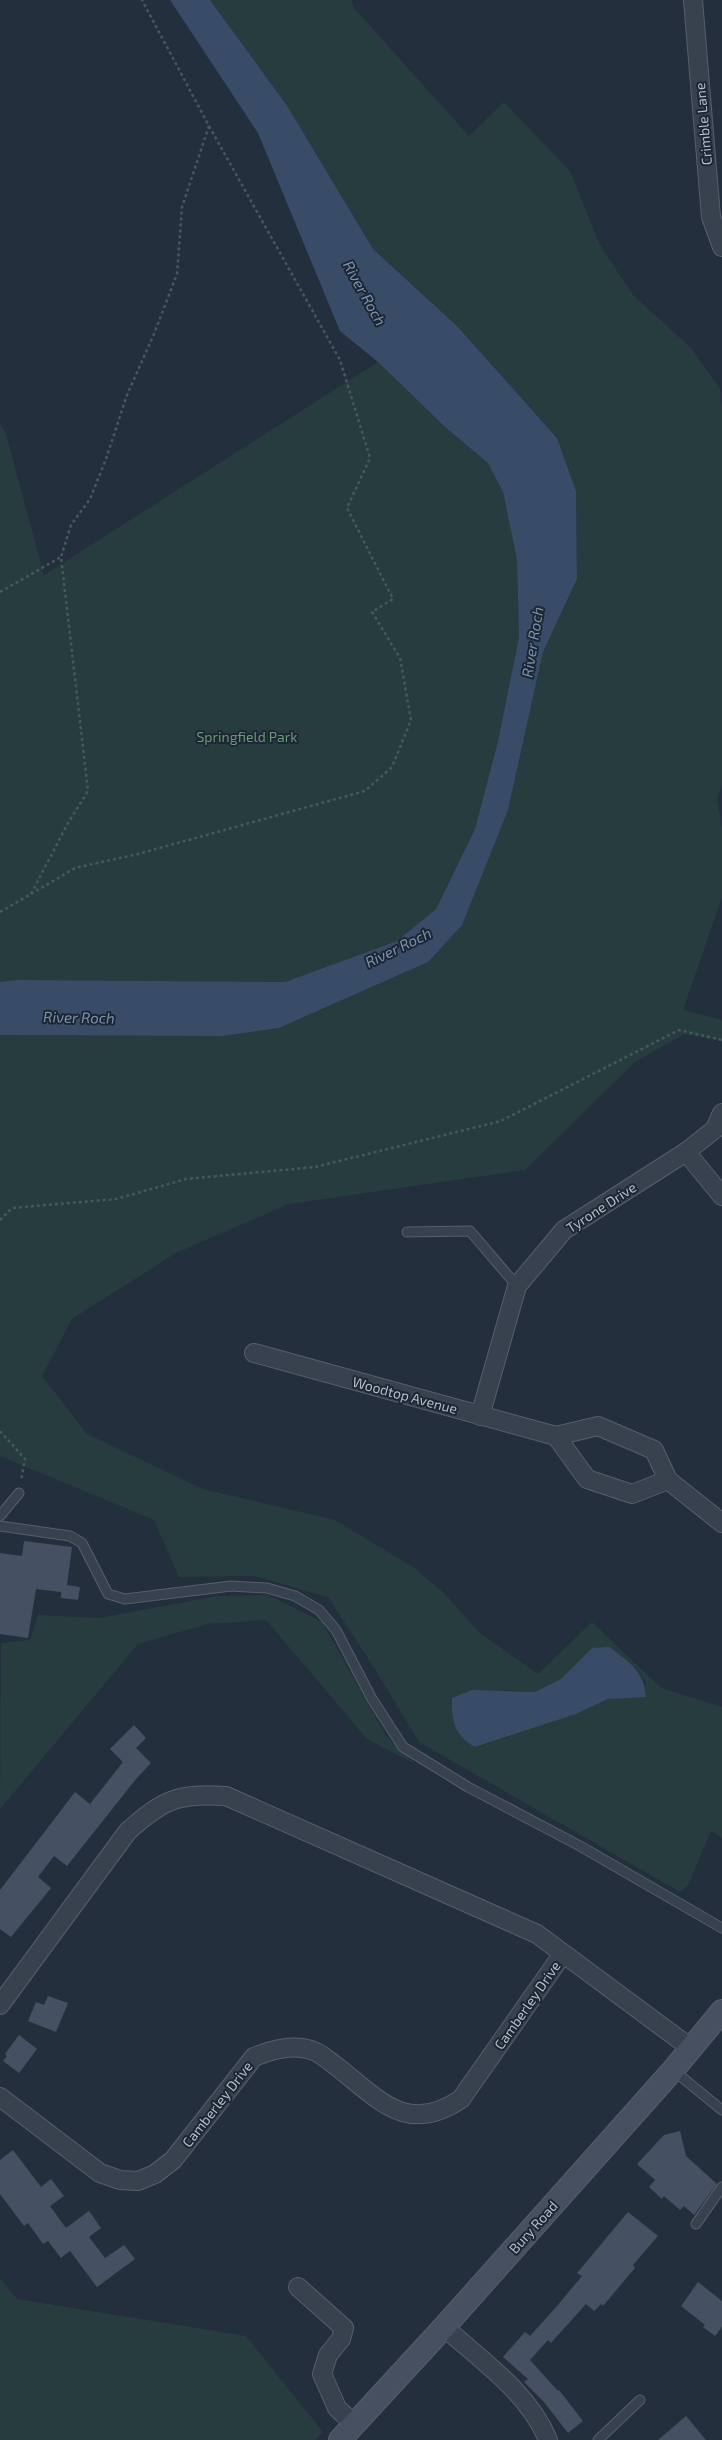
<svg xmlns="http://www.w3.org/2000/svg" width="722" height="2440" font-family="'Exo 2',sans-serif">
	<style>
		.green { fill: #263c3f; fill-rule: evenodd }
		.water { fill: #394c67 }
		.building { fill: #455162 }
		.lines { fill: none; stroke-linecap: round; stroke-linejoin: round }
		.service-casing { stroke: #565f6c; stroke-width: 11 }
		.minor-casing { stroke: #565f6c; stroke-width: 20 }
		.secondary-casing { stroke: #565f6c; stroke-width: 24 }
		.path { stroke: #44595c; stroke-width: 2.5; stroke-dasharray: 3 3; stroke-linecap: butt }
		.service { stroke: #38414e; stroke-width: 9 }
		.minor { stroke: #38414e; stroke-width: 18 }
		.secondary { stroke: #465061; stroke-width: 22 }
		.labels { text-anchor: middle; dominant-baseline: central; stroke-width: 4; stroke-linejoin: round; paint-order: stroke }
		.street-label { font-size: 14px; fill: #b4bcc9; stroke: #1d2633 }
		.park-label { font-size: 14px; fill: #6b9a76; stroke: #1d2633 }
		.water-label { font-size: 15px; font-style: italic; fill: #7c92b1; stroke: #1d2633 }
	</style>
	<rect width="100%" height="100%" fill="#242f3e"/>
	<g class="green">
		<path d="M210,0H351L354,8L469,136L504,102L570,171L600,245L633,295L691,348L720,389L722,409V785L717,799L722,827V897L683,1010L722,1020V1041L685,1034L635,1062L525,1170L289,1204L176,1253L72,1319L42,1376L87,1434L203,1489L335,1520L413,1567L443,1592L480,1633L538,1674L592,1622L661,1688L722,1707V1838L711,1831L688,1885L680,1892L419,1742L373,1666L328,1597L255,1576L179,1577L154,1520L0,1456V1035L223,1036L279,1028L428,962L508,810L543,652L577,579L576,491L557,438L457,326L373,249L288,107ZM592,1648L635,1668L645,1681L646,1696L608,1699L576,1714L476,1747L503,1690L535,1692L561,1679Z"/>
		<path d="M378,362L444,426L488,462L503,492L517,560L519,637L498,741L475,829L436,909L397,941L285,982L18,980L0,982V424L6,434L44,575Z"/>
		<path d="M268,1595L322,1622L386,1736L415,1764L367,1739L266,1620L208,1624L138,1644L0,1809L1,1643L30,1640L38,1615L100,1618L217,1596Z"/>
		<path d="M0,2278L17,2299L246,2336L323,2432L315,2440H0Z"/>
	</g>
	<g class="water">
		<path d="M170,0H210L288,107L373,249L457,326L557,438L576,491L577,579L543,652L508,810L462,925L428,962L279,1028L223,1036L0,1035V982L18,980L285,982L397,941L436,909L475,829L498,741L519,637L517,560L503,492L488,463L444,426L378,362L340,331L258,133Z"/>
		<path d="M610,1647C629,1663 644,1670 646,1697L608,1699L576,1714L475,1747C455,1736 451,1721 452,1698L472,1690L535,1692L561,1679L592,1648Z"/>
	</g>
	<g class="building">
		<path d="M24,1541L72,1547L67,1585L80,1587L78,1600L61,1598V1592L36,1589L28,1638L0,1634V1553L22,1556Z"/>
		<path d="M134,1725L146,1738L136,1748L151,1763L136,1779L67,1866L54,1856L38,1877L51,1888L11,1937L0,1929V1890L75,1792L90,1804L123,1762L110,1749Z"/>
		<path d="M48,1996L68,2003L56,2032L28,2021L36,2002L44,2005Z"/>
		<path d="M19,2035L37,2049L19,2073L3,2061L7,2056L5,2054Z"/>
		<path d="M680,2131L686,2156L717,2184L694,2215L684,2206L680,2210L664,2196L662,2199L649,2187L655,2180L637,2164L664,2135Z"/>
		<path d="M13,2150L41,2187L51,2179L64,2196L50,2206L66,2228L89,2211L101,2228L89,2237L105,2258L124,2245L135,2259L97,2287L70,2251L61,2258L48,2241L43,2244L28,2223L24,2226L0,2194V2160Z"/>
		<path d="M628,2212L658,2236L633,2265L635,2268L603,2306L601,2304L594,2311L586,2304L551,2343L548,2340L530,2360L558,2391L559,2390L583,2421L568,2433L544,2402L524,2382L528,2379L503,2357L525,2332L530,2336L557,2306L582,2276L577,2273Z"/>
		<path d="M698,2282L722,2301V2327L715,2336L703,2327L705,2325L681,2306Z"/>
		<path d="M686,2416L706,2440H658Z"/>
	</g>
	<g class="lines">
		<g class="service-casing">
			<g id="service">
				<path d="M407,1232L470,1231L517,1286"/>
				<path d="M0,1516L19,1493"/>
				<path d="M0,1526L70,1536L82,1543L108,1594L125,1599L231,1586L267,1588L295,1596L319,1610L336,1630L372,1699L403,1747L468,1787L580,1846L722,1928"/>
				<path d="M673,2070L722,2110"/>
				<path d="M696,2224L722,2187"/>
				<path d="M598,2440L640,2400"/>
			</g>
		</g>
		<g class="minor-casing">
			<g id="minor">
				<path d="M693,0L711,217L722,247"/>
				<path d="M686,1152L722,1196"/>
				<path d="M254,1353L556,1436L598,1426L654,1450L668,1480"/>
				<path d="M480,1416L517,1286L564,1230L686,1152L715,1129L722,1113"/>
				<path d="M556,1436L587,1479L632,1494L668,1480L722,1523"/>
				<path d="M0,2005L128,1831C164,1799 178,1793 226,1796L537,1934L692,2049"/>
				<path d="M0,2097L100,2173L120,2180L138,2181L155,2174L173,2160L254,2057C273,2049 296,2043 316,2052C323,2055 330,2062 336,2066C379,2099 406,2136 461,2099L562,1955"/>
				<path d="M298,2287L344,2328L341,2339L328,2355L322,2374L337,2408L355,2425"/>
				<path d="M444,2327C481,2360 529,2393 548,2440"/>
			</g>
		</g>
		<g class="secondary-casing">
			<path id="secondary" d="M340,2440L444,2327L673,2070L722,2011"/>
		</g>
		<g class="path">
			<path d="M0,592L61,557"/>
			<path d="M31,894L75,868L138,854L365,791L392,767L411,720L400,658L372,612L393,599L347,508L370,458L340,360L209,126"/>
			<path d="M0,912L31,894L68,823L88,791L61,557L71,525L90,499L106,459L127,395L154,334L177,274L182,207L209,126L142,0"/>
			<path d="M0,1220L12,1208L116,1199L186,1179L315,1167L501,1121L679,1030L722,1040"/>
			<path d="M0,1431L25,1459L21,1481"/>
		</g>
		<use href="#service" class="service"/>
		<use href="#minor" class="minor"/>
		<use href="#secondary" class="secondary"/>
	</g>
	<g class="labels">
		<g class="street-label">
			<text transform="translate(703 124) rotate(-95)">Crimble Lane</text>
			<text transform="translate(601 1207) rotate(-33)">Tyrone Drive</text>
			<text transform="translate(405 1395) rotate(15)">Woodtop Avenue</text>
			<text transform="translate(527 2005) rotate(-55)">Camberley Drive</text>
			<text transform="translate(217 2104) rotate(-52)">Camberley Drive</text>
			<text transform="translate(533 2227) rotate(-48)">Bury Road</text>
		</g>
		<g class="park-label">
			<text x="247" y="736">Springfield Park</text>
		</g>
		<g class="water-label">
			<text transform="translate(365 293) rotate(61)">River Roch</text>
			<text transform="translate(532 642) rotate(-81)">River Roch</text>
			<text transform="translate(398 947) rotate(-26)">River Roch</text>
			<text transform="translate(79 1017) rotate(1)">River Roch</text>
		</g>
	</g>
</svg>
